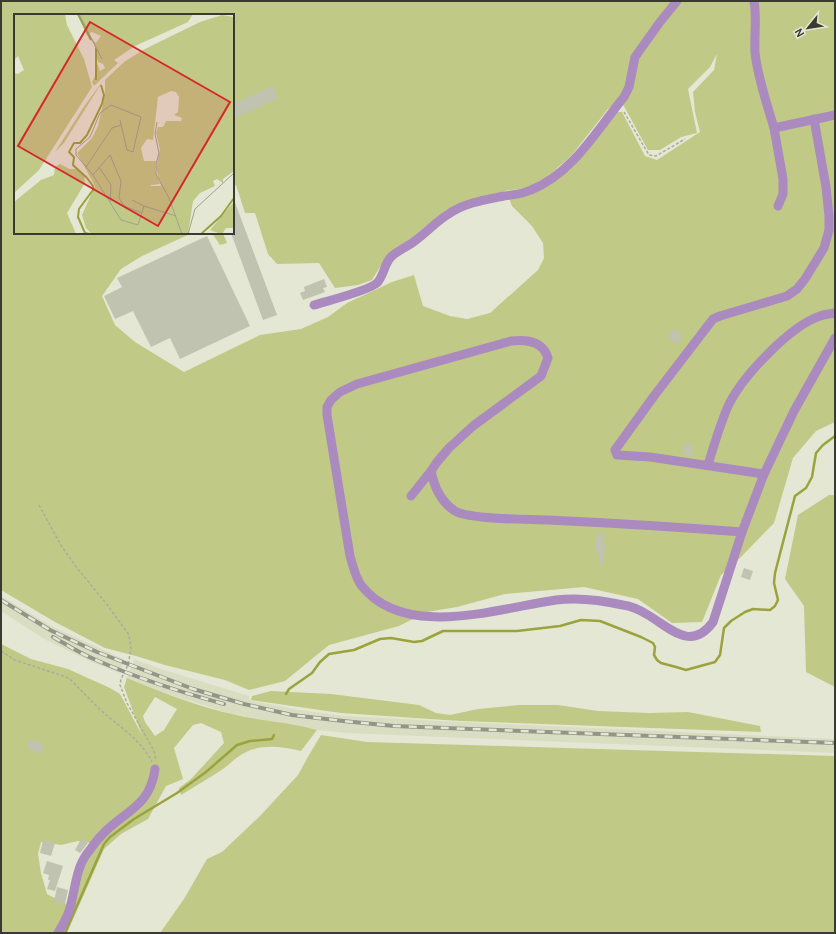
<svg xmlns="http://www.w3.org/2000/svg" width="836" height="934" font-family="Cabin,sans-serif">
	<style>
		.built { fill: #d9ddc2 }
		.green { fill: #c1c987; fill-rule: evenodd }
		.lines { fill: none; stroke-linecap: round; stroke-linejoin: round }
		.stream { stroke: #9aa33c; stroke-width: 2.5 }
		.building { fill: #c0c3b0 }
		.path { stroke: #aaac9d; stroke-width: 1.5; stroke-dasharray: 3 2; stroke-linecap: butt }
		.minor { stroke: #aa8abf; stroke-width: 9 }
		.rail-casing { stroke: #939588; stroke-width: 4 }
		.rail { stroke: #e4e7d4; stroke-width: 2.5; stroke-dasharray: 8; stroke-linecap: butt }
		.inset-river { fill: none; stroke: #9aa33c; stroke-width: 2 }
		.inset-road { fill: none; stroke: #a0a293; stroke-width: 1 }
		.view { fill: #d62828; fill-opacity: 0.15; stroke: #d62828; stroke-width: 2 }
		.inset-edge { fill: none; stroke: #393a32; stroke-width: 2 }
	</style>
	<rect width="100%" height="100%" fill="#e4e7d4"/>
	<g class="built">
		<path d="M1,596L51,626L125,660L120,673L94,663L46,640L1,611Z"/>
		<path d="M134,659L161,669L249,696V700L299,710L344,716L460,722L835,739V753L346,733L317,730L232,714L158,691L127,678Z"/>
	</g>
	<g class="green">
		<path d="M1,1H835V422L816,431L793,458L774,523L737,561L721,575L702,622L672,623L638,599L584,587L505,594L457,607L427,612L399,626L329,645L285,681L249,690L225,680L165,665L136,656L105,648L55,622L1,590ZM15,15H233V186L236,185L245,213H255L268,254L277,264L319,263L335,288L358,285L372,280L388,254L414,236L446,210L464,202L505,191L526,188L547,177L571,156L608,109L620,99L648,150H660L681,137L697,133L688,89L710,67L717,54L714,70L693,92L695,112L700,132L657,160L645,156L622,112H616L546,184L509,198L512,206L532,226L543,243L544,258L538,270L490,313L467,319L450,316L423,306L414,275L392,282L347,303L328,317L301,329L260,335L184,372L135,342L115,325L102,296L121,269L142,256L192,233H15Z"/>
		<path d="M212,233H223L227,243L220,245Z"/>
		<path d="M829,495H835V687L806,672L804,606L785,579L798,515Z"/>
		<path d="M1,644L31,659L68,669L110,688L120,694L142,735L124,687L127,678C161,692 196,706 232,714C260,721 289,722 317,730L301,751C279,746 257,743 238,757C233,760 229,765 223,769C210,778 195,786 181,795L179,788L191,779L224,743L221,732L201,723L193,725L174,748L183,779L166,786L148,819L121,834L104,849L67,933H62L91,843L78,841L61,845L41,842L38,854L41,873L47,894L68,905L57,933H1ZM155,697L177,709L164,730L155,736L145,722L143,716Z"/>
		<path d="M271,691L331,694L419,705L436,713L450,715L478,709L519,705H558L598,711L649,713L688,712L760,726L761,732L460,721L341,713L251,700L252,696Z"/>
		<path d="M321,735L367,742L835,756V933H160L184,899L207,859L222,852L260,816L298,775L309,755Z"/>
	</g>
	<g class="lines">
		<g class="stream">
			<path d="M286,694L289,689L312,673L320,662L329,654L354,650L380,639L391,638L414,642L422,641L443,631H517L560,626L581,620L600,621L641,637L653,643L655,647L654,655L657,660L661,663L676,667L686,670L715,662L720,655L724,628L731,621L745,612L753,609L770,610L775,606L778,600L774,583L775,573L795,496L806,488L812,477L816,453L823,445L835,436"/>
			<path d="M65,933L104,844L110,837L134,819L177,793L206,772L237,745L250,741L272,739L274,735"/>
		</g>
	</g>
	<g class="building">
		<path d="M272,86L278,98L235,118L233,114V104Z"/>
		<path d="M233,197L277,315L263,320L231,233H233Z"/>
		<path d="M207,236L250,326L180,359L170,338L151,347L133,311L115,319L104,296L122,287L117,278Z"/>
		<path d="M324,279L327,287L323,288L325,292L303,300L300,293L305,291L304,287Z"/>
		<path d="M673,329L683,336L677,344L667,337Z"/>
		<path d="M684,444L693,445L692,455H683Z"/>
		<path d="M597,533L604,534L602,542L606,543L602,566H600L598,552H595Z"/>
		<path d="M744,568L753,571L750,580L741,577Z"/>
		<path d="M31,739L45,746L40,754L26,747Z"/>
		<path d="M81,839L88,843L80,853L75,850Z"/>
		<path d="M43,840L55,843L51,856L40,853Z"/>
		<path d="M47,861L63,866L55,891L47,889L50,880H48L49,875L43,873Z"/>
		<path d="M57,887L68,890L65,904L54,902Z"/>
	</g>
	<g class="lines">
		<g class="path">
			<path d="M624,112L649,155L656,156L685,139"/>
			<path d="M39,505L62,547L77,568L106,603L129,635L131,649L128,665L121,679L120,685L127,703L154,751L156,761"/>
			<path d="M1,651L15,660L66,677L71,680C82,691 92,702 104,713C121,728 142,741 152,762"/>
		</g>
		<g class="minor">
			<path d="M754,1C757,18 754,36 755,53C758,79 767,104 774,128L835,115"/>
			<path d="M774,128L783,179V194L778,206"/>
			<path d="M314,305C327,301 368,291 377,283C384,276 384,264 391,257C398,250 409,246 416,240C427,232 436,222 447,215C464,203 484,200 504,196C513,195 522,194 531,190C573,173 596,131 624,97L629,87L635,57L660,22L677,1"/>
			<path d="M708,465C714,445 720,424 729,404C743,376 790,326 820,316C825,314 830,314 835,313"/>
			<path d="M431,471C434,486 441,502 455,511C470,520 528,519 548,520C613,523 677,527 742,532"/>
			<path d="M764,474L650,457L617,455L615,450L654,396L713,319L720,316L787,296L797,289L805,279L824,248L829,230V216L826,187L814,119"/>
			<path d="M411,496L431,471L437,462L449,448L473,426L541,376L548,358C543,341 527,339 511,341L357,384L340,392L331,400L327,407V415L350,556C353,566 355,576 361,585C404,641 499,608 556,600C579,597 601,600 623,605C631,606 640,610 648,615C670,628 691,652 713,622L742,532L764,474L794,411L835,338"/>
			<path d="M58,933C62,926 67,918 69,911C75,893 75,871 86,855C91,849 95,842 101,836C123,811 150,808 155,769"/>
		</g>
		<g class="rail-casing">
			<g id="rail">
				<path d="M1,600L50,630L97,652L193,689L244,704L292,715L343,721L394,726L835,743"/>
				<path d="M53,637C67,645 81,654 96,660C137,678 180,692 224,704"/>
			</g>
		</g>
		<use href="#rail" class="rail"/>
	</g>
	<g transform="translate(14 14)">
		<rect width="220" height="220" fill="#e4e7d4"/>
		<path d="M0,0H51L53,11L70,45L78,73L25,156L0,179V59L4,60L10,56L4,42L0,46ZM63,0H179L174,8L121,32L100,46L104,49L80,72L78,68L82,60V46L86,57L91,54L89,50L84,48L80,30L70,17L82,29L87,22L78,18L74,20ZM208,1L220,3V157L209,165V169L203,165L199,167L201,172L186,179L179,187L174,220H78L72,214L68,201L81,172L63,139L78,124L84,112L91,81V66L110,48L129,36L186,8ZM157,77L162,78L165,83L164,98L160,101L168,104L167,107H152L149,113H144L142,119L146,136L142,154L147,172H137L136,179L137,171L146,170L141,156L142,147H130L127,134L133,125L139,126L144,83ZM90,65L50,129L41,138L69,94ZM46,150L56,155H62L70,162L71,169L53,199L62,220H0V188L27,166L40,161L41,153ZM220,188V214H212L208,220L198,217L196,216Z" fill="#c1c987" fill-rule="evenodd"/>
		<path class="inset-river" d="M64,0L77,26M82,34V66M76,220L71,219L64,203L65,195L79,176V172L73,164L59,151L60,143L55,138L60,129H66L73,121L88,90L90,81L87,71M187,220L207,202L220,184"/>
		<path class="inset-road" d="M65,0L88,45M106,106L113,136L119,138L127,103L97,91L86,99L76,123L62,135V141L79,161L107,206L124,211L130,192L162,202M143,108L141,120L145,139L142,150V160L155,184L168,220M72,153L98,114L107,111M85,153L97,171L96,188M79,161L96,141L107,167L105,184L110,192L128,199M118,186L130,192M174,220L181,195L220,159"/>
		<path class="view" d="M76,8L216,88L144,212L4,132Z"/>
		<rect width="220" height="220" class="inset-edge"/>
	</g>
	<rect width="836" height="934" fill="none" stroke="#393a32" stroke-width="4"/>
	<g transform="translate(808 28) rotate(240)" stroke="#e4e7d4" stroke-width="3" paint-order="stroke">
	<path d="M0-3L7 15L0 10L-7 15Z" fill="#393a32"/>
	<text y="-6" font-size="11" font-weight="bold" text-anchor="middle" fill="#393a32">N</text>
	</g>
</svg>
